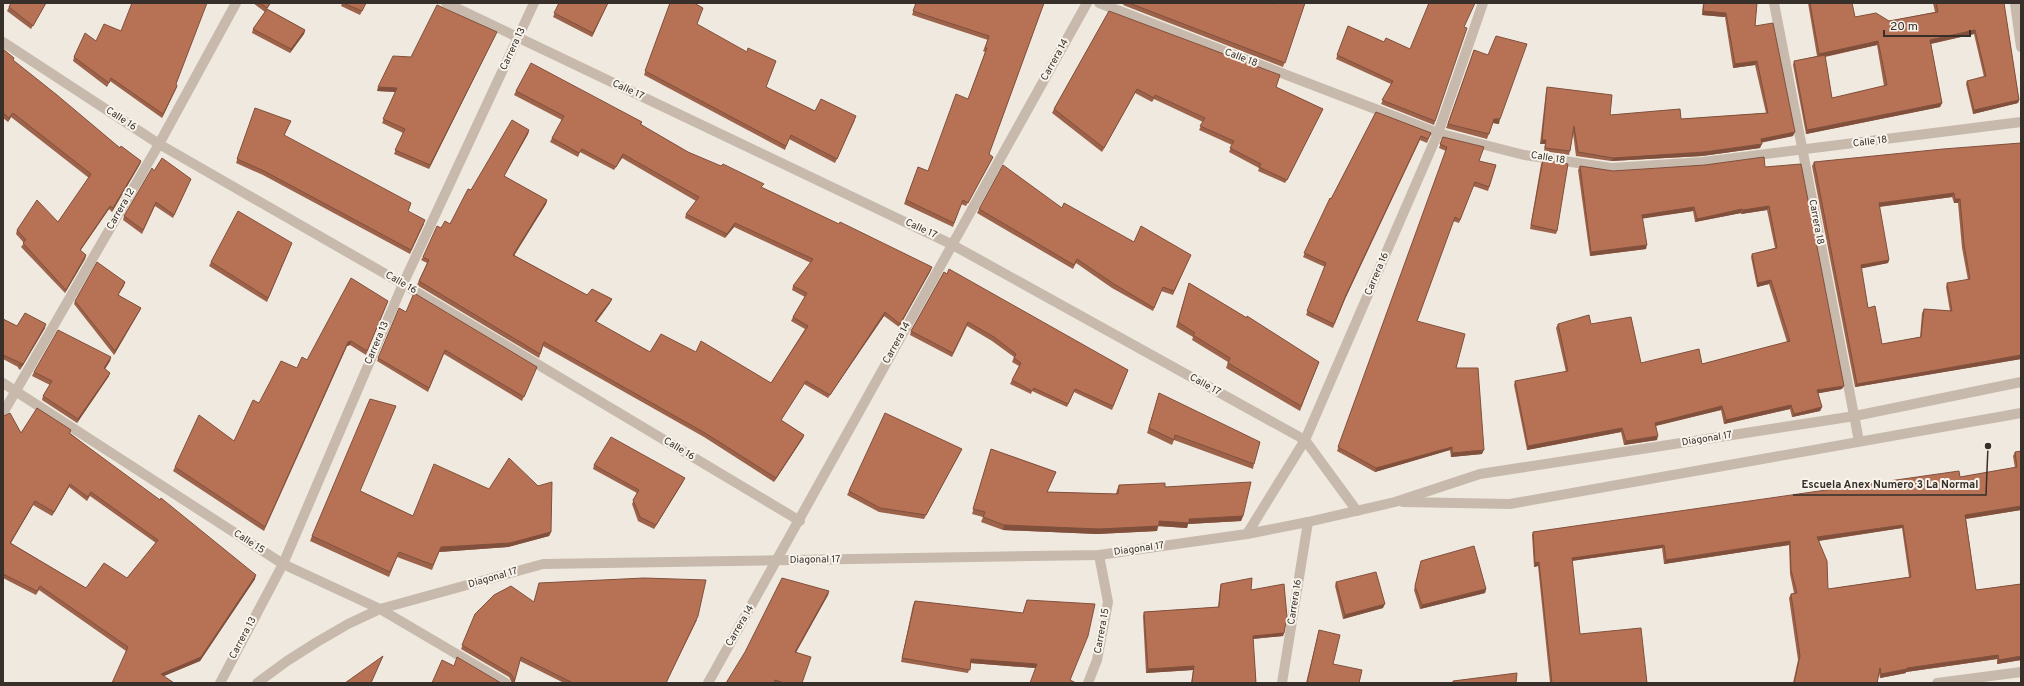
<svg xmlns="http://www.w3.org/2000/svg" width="2024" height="686" font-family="Overpass,sans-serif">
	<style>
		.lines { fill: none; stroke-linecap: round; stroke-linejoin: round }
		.minor { stroke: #c7baac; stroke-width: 10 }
		.wall { fill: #9d624a; fill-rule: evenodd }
		.shaded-wall { fill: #80503c }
		.building { fill: #b77256; stroke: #80503c; fill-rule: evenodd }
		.labels { text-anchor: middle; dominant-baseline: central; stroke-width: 4; stroke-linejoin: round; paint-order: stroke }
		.street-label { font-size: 10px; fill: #362f2a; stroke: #f8f3eb }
		.leader { fill: none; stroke: #362f2a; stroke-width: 1.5 }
		.callout-dot { fill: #362f2a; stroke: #f8f3eb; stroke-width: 1.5 }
		.callout-label { font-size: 11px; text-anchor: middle; font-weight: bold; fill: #362f2a; stroke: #f8f3eb; stroke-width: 4; stroke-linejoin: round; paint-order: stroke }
	</style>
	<rect width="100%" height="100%" fill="#f0e9df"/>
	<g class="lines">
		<g class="minor">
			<path d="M446,3L951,244L1305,440L1357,511"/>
			<path d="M1099,3L1438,133L1524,155L1611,168L1703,162L2021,122"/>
			<path d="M1774,3L1859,441"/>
			<path d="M2015,3L2021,47"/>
			<path d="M3,42L159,144L403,284L800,521"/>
			<path d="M3,383L283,564L380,609L506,683"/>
			<path d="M3,413L159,144L236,3"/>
			<path d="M1403,502L1510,504L2021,413"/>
			<path d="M1247,534L1305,440L1438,133L1483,3"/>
			<path d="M220,683L283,564L403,284L534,3"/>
			<path d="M257,683L287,661L317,642L348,624L380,609L543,564L1099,555L1247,534L1308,522L1395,502L1480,474L1855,416L2021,382"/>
			<path d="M708,683C836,457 960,229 1087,3"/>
			<path d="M1088,683L1097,660L1108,602L1099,555"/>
			<path d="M1282,683L1308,522"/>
			<path d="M1937,683L2021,672"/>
		</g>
	</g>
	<g class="wall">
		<path d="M46,3L31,29L7,11L9,7Z"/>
		<path d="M253,3H271L267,9L305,30L304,34L290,53L252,33L253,29L265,12Z"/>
		<path d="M342,3H366L360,15L341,6Z"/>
		<path d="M559,3H608L592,37L553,17Z"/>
		<path d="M670,3L697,24L766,87L815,111L855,120L835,163L789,139L785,150L644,75Z"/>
		<path d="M916,3H1044L989,154L993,157L991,161L966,206L961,204L953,227L904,204L918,167L928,171L968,99L985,52L983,51L988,40L912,15Z"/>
		<path d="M1124,3H1270L1273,4L1305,3L1283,67L1123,5Z"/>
		<path d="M1703,3H1757L1755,26L1793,136L1761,142L1760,148L1702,156L1611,161L1576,156L1573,133L1570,151L1569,155L1544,151L1545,144H1540L1546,91L1547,87L1610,115L1681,119L1766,113L1755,65L1733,68L1725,17L1702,15Z"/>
		<path d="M1808,3H1852L1855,17L1889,21L1935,12L1933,3H2004L2019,100L2018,103L1973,114L1966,84L1967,81L1984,77L1974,34L1931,44L1942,103L1940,107L1806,134L1793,65L1794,61L1817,56ZM1877,45L1884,86L1832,98L1825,57Z"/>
		<path d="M1109,11L1323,109L1285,183L1258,171L1259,168L1229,152L1232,145L1199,130L1203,122L1154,99L1152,102L1135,93L1102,152L1052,113L1054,109Z"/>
		<path d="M1348,26L1384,42L1410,49L1465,28L1434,125L1381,104L1391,84L1336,59Z"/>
		<path d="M495,36L429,169L394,154L403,133L382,123L396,92L377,91L411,57Z"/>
		<path d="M96,41L177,86L162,118L110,81L107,87L73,61L74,57Z"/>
		<path d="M3,49L13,61L120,148L141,161L140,164L112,212L109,209L80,251L86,255L85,259L65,293L21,247L24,243L16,234L17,230L58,222L89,178L11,117L8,122L3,118Z"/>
		<path d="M1474,50L1499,124L1493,123L1487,139L1446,128Z"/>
		<path d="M516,91L642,122L641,125L688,152L931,270L899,327L884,316L828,398L804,384L781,420L804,435L803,438L774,482L704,437L543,346L539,358L417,285L427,263L421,260L423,257L441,228L450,224L471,190L529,130L528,134L504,176L547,200L546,204L514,255L587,295L612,299L610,303L596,322L650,352H696L771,383L805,329L791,321L793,317L805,297L792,290L793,286L811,263L734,227L725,238L685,218L686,214L696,201L622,158L614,170L580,152L578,157L550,142L552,138L562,120L514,95Z"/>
		<path d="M255,108L289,125L284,136L410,207L408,211L424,224L410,254L263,175L236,163Z"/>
		<path d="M1376,112L1431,133L1427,143L1420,140L1345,299L1333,328L1306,315L1325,267L1303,257L1331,199Z"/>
		<path d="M1443,137L1479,161L1496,165L1488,191L1473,186L1459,223L1453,221L1417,321L1456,368L1482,454L1451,457L1450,450L1375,472L1337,451L1446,151L1439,148Z"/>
		<path d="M2021,143V359L1855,387L1812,166L1814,162ZM1952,197L1954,203H1958L1962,248L1968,280L1947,283L1946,287L1950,311L1924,309L1922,313L1920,337L1882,344L1868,308L1861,268L1888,263L1889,260L1879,207Z"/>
		<path d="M1543,160L1557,231L1556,234L1530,229L1541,164Z"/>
		<path d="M1580,166L1613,171L1765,167L1842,389L1818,393L1822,407L1820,411L1792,417L1790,409L1724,424L1721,410L1656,426L1657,440L1624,445L1621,432L1527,450L1514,385L1515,381L1566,372L1556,328L1558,324H1591L1641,363L1702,364L1787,342L1769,284L1757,287L1751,257L1752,254L1775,248L1767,210L1741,214V213L1695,222L1693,211L1642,218L1646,249L1590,256L1578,170Z"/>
		<path d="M154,171L191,179L173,218L155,206L142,234L123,220L124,216Z"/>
		<path d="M1062,208L1134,242L1189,259L1173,295L1161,291L1153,311L1112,288L1076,263L1073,269L977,213L979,209Z"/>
		<path d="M292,243L267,302L209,266L211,262Z"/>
		<path d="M944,272L1128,370L1112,410L1074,392L1067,407L1032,391L1031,394L1010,384L1019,366L1012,362L1014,357L992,341L967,326L952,357L910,335L911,331Z"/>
		<path d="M125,282L124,286L118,295L141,308L139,312L114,355L74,304L75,301Z"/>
		<path d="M1189,283L1319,362L1300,411L1226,368L1228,362L1192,340L1193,337L1176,327Z"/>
		<path d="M388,301L366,355L350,345L347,346L264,531L173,471L175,467L234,441L259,403L297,368L307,360Z"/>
		<path d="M406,312L537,367L522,401L444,354L428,392L377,361L378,358Z"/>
		<path d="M3,319L17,326L45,328L20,370L18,368V367L3,359Z"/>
		<path d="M111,357L110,361L105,369L109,376L77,423L42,400L43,396L50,385L32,376L34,372Z"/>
		<path d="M1159,393L1254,464L1253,469L1174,440L1172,445L1147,433Z"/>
		<path d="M3,415L21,433L71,430L70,433L255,579L200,661L164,676L126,651L39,590L36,595L3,578ZM69,487L87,501L90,496L156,543L127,578L86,588L11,543L33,505L52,516Z"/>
		<path d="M991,449L1056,472L1047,492L1116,494L1117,490L1119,485L1165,487L1243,516L1241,521L1188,524L1187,528L1158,526L1157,531L1097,534L1003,530L981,522L983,517L972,514Z"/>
		<path d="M2021,451V510L1966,519L1976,590L2021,584V660L1997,664V659L1906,672V673L1880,678L1879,673L1877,683H1793L1798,660L1789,598L1791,594L1794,593L1790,574L1789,545L1664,564L1662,548L1572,561L1580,634L1647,683H1550L1538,566L1534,567L1532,535L1533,532L1960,477L2015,468L2013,456L2015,452ZM1902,528L1909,577L1828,589L1819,541Z"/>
		<path d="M960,453L924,519L879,512L847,495L849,491Z"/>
		<path d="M594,465L683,482L654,529L638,521L632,504L637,493L593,469Z"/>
		<path d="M361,491L413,516L551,532L549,536L508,547L439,552L432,570L397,557L389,577L310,541L312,536Z"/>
		<path d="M1421,561L1486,589L1485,593L1420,609L1414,590Z"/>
		<path d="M1336,582L1383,608L1343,619L1335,586Z"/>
		<path d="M539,583L697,620L666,683H564L520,661L514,683H512L509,677L461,649L475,614L534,602Z"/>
		<path d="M1221,584L1251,590L1284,633L1283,636L1253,639L1256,683H1191L1193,670L1146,673L1143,616L1144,612L1218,607L1220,588Z"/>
		<path d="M829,591L828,595L796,652L802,683H726Z"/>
		<path d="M1027,600L1035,668L971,663L968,673L901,662L913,605L915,601L1023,613Z"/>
		<path d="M1319,630L1333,664L1359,683H1306Z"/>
	</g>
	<g class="shaded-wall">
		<path d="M608,3L592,37L593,33Z"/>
		<path d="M1703,11L1726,13L1725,17L1702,15Z"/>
		<path d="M305,30L304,34L290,53L291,49Z"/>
		<path d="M1975,30L1974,34L1929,44L1930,40Z"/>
		<path d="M497,32L495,36L429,169L430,165Z"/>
		<path d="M1878,41L1877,45L1818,58L1819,54Z"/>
		<path d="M1757,61L1755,65L1733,68L1735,64Z"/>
		<path d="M177,86L176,89L162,118L163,114Z"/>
		<path d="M378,87L397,88L396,92L377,91Z"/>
		<path d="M1137,89L1135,93L1102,152L1104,148Z"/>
		<path d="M2019,100L2018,103L1973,114L1974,110Z"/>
		<path d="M1942,103L1940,107L1806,134L1807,130Z"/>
		<path d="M1323,109L1321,113L1285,183L1287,180Z"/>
		<path d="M13,113L11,117L8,122L9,118Z"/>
		<path d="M1494,119H1500L1499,124L1493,123Z"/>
		<path d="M529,130L528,134L502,180L504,176Z"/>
		<path d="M1795,132L1793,136L1760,143L1761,139Z"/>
		<path d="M1421,136L1345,299L1333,328L1346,295Z"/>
		<path d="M1542,140H1546L1545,144H1540Z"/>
		<path d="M1762,144L1760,148L1702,156L1611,161L1613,158Z"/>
		<path d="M623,154L622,158L614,170L616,167Z"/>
		<path d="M141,161L140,164L112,212L113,208Z"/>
		<path d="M1954,193L1952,197L1877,207L1879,203Z"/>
		<path d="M1955,199H1960L1958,203H1954Z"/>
		<path d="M547,200L546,204L512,259L513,255Z"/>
		<path d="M110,206L109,209L78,254L80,250Z"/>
		<path d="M1769,206L1767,210L1741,214L1743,210Z"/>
		<path d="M1694,207L1693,211L1640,219L1642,215Z"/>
		<path d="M1742,209L1741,213L1695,222L1697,219Z"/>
		<path d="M735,223L734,227L725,238L727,234Z"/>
		<path d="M1647,245L1646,249L1590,256L1591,252Z"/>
		<path d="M86,255L85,259L65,293L66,290Z"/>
		<path d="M1889,260L1888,263L1859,269L1861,265Z"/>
		<path d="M932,267L931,270L899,327L900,324Z"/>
		<path d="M1771,280L1769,284L1757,287L1758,283Z"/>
		<path d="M612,299L610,303L594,325L595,321Z"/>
		<path d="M141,308L139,312L114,355L115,351Z"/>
		<path d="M885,312L884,316L828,398L830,395Z"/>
		<path d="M46,324L45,328L20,370L22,366Z"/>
		<path d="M351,341L350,345L347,346L264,531L348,342Z"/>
		<path d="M2021,355V359L1855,387L1857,384Z"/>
		<path d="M111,357L110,361L103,372L104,368Z"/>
		<path d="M110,373L109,376L77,423L78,419Z"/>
		<path d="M1844,386L1842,389L1815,394L1817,390Z"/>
		<path d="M1791,405L1790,409L1724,424L1726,420Z"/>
		<path d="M1722,406L1721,410L1654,426L1655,423Z"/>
		<path d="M1822,407L1820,411L1792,417L1794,414Z"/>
		<path d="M1622,428L1621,432L1527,450L1528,446Z"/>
		<path d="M804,435L803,438L774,482L776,478Z"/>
		<path d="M1658,436L1657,440L1624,445L1626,441Z"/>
		<path d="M1452,447L1450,450L1375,472L1376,468Z"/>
		<path d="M962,449L960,453L924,519L926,515Z"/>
		<path d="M1484,450L1482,454L1451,457L1452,453Z"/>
		<path d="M685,478L683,482L654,529L656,525Z"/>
		<path d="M70,484L69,487L52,516L54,512Z"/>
		<path d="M35,501L33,505L9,546L10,543Z"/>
		<path d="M2021,506V510L1964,519L1965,515Z"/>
		<path d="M1243,516L1241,521L1188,524L1187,528L1158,526L1157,531L1097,534L1003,530L1004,525L1159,521Z"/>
		<path d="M1903,525L1902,528L1816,541L1817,537Z"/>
		<path d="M551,532L549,536L508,547L439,552L432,570L441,547Z"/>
		<path d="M1790,541L1789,545L1664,564L1666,560Z"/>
		<path d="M1664,545L1662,548L1570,561L1572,558Z"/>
		<path d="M1539,562L1538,566L1534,567L1535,563Z"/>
		<path d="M256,575L255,579L200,661L159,678L161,674Z"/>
		<path d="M1486,589L1485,593L1420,609L1422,605Z"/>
		<path d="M829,591L828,595L794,656L795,652Z"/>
		<path d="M1385,604L1383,608L1343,619L1345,615Z"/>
		<path d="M1284,633L1283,636L1251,639L1253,636Z"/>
		<path d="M1998,655L1997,659L1906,672V673L1880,678L1881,674L1907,668Z"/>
		<path d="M2021,656V660L1997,664L1999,660Z"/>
		<path d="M971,659L1037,664L1036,668L970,663Z"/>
		<path d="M1194,666L1193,670L1146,673L1148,669Z"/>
	</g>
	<g class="building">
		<path d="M11,3H46L33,26L9,7Z"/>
		<path d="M132,3H207L176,84L177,86L163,114L111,78L109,83L74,57L85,33L96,41L104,24L121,31Z"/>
		<path d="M260,3H270L267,8Z"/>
		<path d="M343,3H366L362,11Z"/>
		<path d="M559,3H608L593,33L554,13Z"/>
		<path d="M670,3H694L703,8L697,24L747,52L748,48L776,61L766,87L815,111L821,99L856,116L837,159L791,135L786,146L645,71Z"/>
		<path d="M916,3H1044L989,154L993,157L968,203L963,200L954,223L906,200L918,167L928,171L956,94L968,99L987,48H985L989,36L913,11Z"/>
		<path d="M1129,3H1270L1273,4L1274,3H1305L1285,63Z"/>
		<path d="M1429,3H1475L1464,27L1467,28L1435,121L1382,100L1393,81L1337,55L1348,26L1384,42L1386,38L1410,49Z"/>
		<path d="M1704,3H1757L1755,26L1773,23L1795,132L1761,139L1762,144L1704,152L1613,158L1578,152L1574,126L1570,151L1545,148L1546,140H1542L1547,87L1612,95L1610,115L1680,109L1681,119L1768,113L1757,61L1735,64L1726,13L1703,11Z"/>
		<path d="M1810,3H1852L1855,17L1876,13L1889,21L1938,12L1936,3H2004L2019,100L1974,110L1967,81L1986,76L1975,30L1930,40L1942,103L1807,130L1794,61L1825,55L1832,98L1887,85L1878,41L1819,54Z"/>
		<path d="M437,5L497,32L430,165L395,150L405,129L383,119L397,88L378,87L393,56L411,57Z"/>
		<path d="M267,9L305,30L291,49L253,29Z"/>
		<path d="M1109,11L1280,75L1276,87L1323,109L1287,180L1259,167L1261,164L1230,148L1234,141L1200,126L1205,118L1155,95L1154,98L1137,89L1104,148L1054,109Z"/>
		<path d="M1496,36L1527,44L1500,119H1494L1489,134L1448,124L1474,50L1488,55Z"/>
		<path d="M3,49L14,58L13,60L57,95L120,148L121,146L141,161L113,208L110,206L80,250L86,255L66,290L23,243L26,240L17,230L37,200L58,222L91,174L13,113L9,118L3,113Z"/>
		<path d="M531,63L642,122L640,124L688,152L721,166L723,164L764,184L761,187L839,224L840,222L932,267L900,324L885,312L830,395L806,381L781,420L804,435L776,478L705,433L544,342L540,354L419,281L429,260L423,257L437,226L441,228L445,221L450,224L468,189L471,190L512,120L529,130L504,176L547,200L513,255L587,295L592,289L612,299L595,321L650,352L661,334L696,352L701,341L771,383L808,326L793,317L807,293L793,286L813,259L735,223L727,234L686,214L699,197L623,154L616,167L582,149L579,153L552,138L564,116L516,91Z"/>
		<path d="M255,108L291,121L284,135L411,203L408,211L425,220L411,250L264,171L237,159Z"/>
		<path d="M1376,112L1431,133L1428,139L1421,136L1346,295L1334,324L1307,311L1326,263L1304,253L1330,198L1331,199Z"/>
		<path d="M1443,137L1484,147L1479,161L1496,165L1489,187L1475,182L1460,220L1455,217L1417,321L1465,334L1456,368H1478L1484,450L1452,453V447L1376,468L1338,447L1447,147L1440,144Z"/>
		<path d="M2021,143V355L1857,384L1814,162L1943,149ZM1954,193L1955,199H1960L1964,244L1970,279L1947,283L1952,311L1924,309L1921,337L1882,344L1875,306L1868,308L1861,265L1889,260L1879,203Z"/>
		<path d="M1764,157L1765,167L1801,164L1844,386L1817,390L1822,407L1794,414L1791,405L1726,420L1722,406L1655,423L1658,436L1626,441L1622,428L1528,446L1515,381L1568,371L1558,324L1589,315L1591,324L1631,317L1641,363L1699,349L1702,364L1790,341L1771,280L1758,283L1752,254L1777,248L1769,206L1743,210L1742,209L1697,219L1694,207L1642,215L1647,245L1591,252L1580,166L1613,171L1705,165Z"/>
		<path d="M162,158L191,179L174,215L156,202L143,230L124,216L152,168L154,171Z"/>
		<path d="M1543,160L1568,164L1557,231L1531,225Z"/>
		<path d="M1003,165L1062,208L1064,203L1134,242L1141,226L1191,255L1174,291L1163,287L1154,308L1114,284L1077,259L1074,265L979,209Z"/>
		<path d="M238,211L292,243L268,298L211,262Z"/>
		<path d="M97,262L125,282L118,295L141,308L115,351L75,301Z"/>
		<path d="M949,269L1128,370L1113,406L1075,389L1068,404L1034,388L1032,391L1012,380L1021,363L1014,358L1016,354L994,337L968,322L953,353L911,331L944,272L947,274Z"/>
		<path d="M351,278L388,301L367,351L351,341L348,342L265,527L175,467L199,415L234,441L253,400L259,403L281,361L297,368L302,357L307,360Z"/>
		<path d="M1189,283L1247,318V316L1319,362L1301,406L1228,363L1230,358L1193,335L1195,333L1178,322Z"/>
		<path d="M414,293L537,367L524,397L445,350L429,388L378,358L399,308L406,312Z"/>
		<path d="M25,313L46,324L22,366L19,365L23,364L3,355V319L17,326Z"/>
		<path d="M58,330L111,357L104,368L110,373L78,419L43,396L52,381L34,372Z"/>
		<path d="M1159,393L1260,442L1254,464L1175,435L1174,440L1149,428Z"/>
		<path d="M370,399L396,406L360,491L413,516L434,464L489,489L509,458L538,486L552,482L551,532L510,543L441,547L433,565L399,552L390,572L312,536Z"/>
		<path d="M37,408L71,430L69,433L160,500L161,498L256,575L201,657L161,674L174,683H112L128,647L40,586L37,591L3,574V415L4,416L10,413L21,433ZM70,484L88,497L91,492L158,540L127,578L104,563L86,588L10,543L35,501L54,512Z"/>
		<path d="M885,413L962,449L926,515L880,508L849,491Z"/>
		<path d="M611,437L685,478L656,525L640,517L633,500L639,490L594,465Z"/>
		<path d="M991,449L1056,472L1047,492L1118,494L1119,485L1165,483V487L1251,482L1243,516L1189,519V523L1159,521V526L1099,529L1004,525L983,517L985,512L973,509Z"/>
		<path d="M2021,451V506L1965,515L1976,590L2021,584V656L1999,660L1998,655L1907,668V669L1881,674L1880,668L1877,683H1794L1800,656L1791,594L1797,593L1791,570L1790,541L1666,560L1664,545L1572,558L1580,634L1641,628L1647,683H1552L1539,562L1535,563L1533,532L1959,471L1960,477L2017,467L2015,452ZM1903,525L1911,577L1828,589L1827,561L1817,537Z"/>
		<path d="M1474,546L1486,589L1422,605L1415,586L1421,561Z"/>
		<path d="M1376,572L1385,604L1345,615L1336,582Z"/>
		<path d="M644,578L706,580L698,616L666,683H573L521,657L514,683H512L514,679L511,674L462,645L475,614L494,595L511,586L534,602L539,583Z"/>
		<path d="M782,578L829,591L795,652L811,657L802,683H784L775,680L774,683H726L745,652Z"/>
		<path d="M1252,578L1251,590L1284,584L1287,617L1284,633L1253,636L1256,683H1192L1194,666L1148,669L1144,612L1219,607L1221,584Z"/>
		<path d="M1027,600L1095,604L1088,636L1070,680L1076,683H1030L1037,664L971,659L970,670L902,658L915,601L1023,613Z"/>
		<path d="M1319,630L1340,635L1333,664L1362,670L1359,683H1307Z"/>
		<path d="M383,656L371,683H345Z"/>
		<path d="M457,657L501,683H432L442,660L454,666Z"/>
		<path d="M1517,673L1516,683H1453V681Z"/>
	</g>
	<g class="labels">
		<g class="street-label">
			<text transform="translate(513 49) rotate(-65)">Carrera 13</text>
			<text transform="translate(1241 58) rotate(21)">Calle 18</text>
			<text transform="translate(1055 60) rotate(-61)">Carrera 14</text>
			<text transform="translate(628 90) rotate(25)">Calle 17</text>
			<text transform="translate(121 119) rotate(33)">Calle 16</text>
			<text transform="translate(1870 142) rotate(-7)">Calle 18</text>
			<text transform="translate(1548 158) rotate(9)">Calle 18</text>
			<text transform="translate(121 209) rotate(-60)">Carrera 12</text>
			<text transform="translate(1816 222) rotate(79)">Carrera 18</text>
			<text transform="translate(921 229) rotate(25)">Calle 17</text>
			<text transform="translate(1377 274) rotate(-67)">Carrera 16</text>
			<text transform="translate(401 283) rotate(30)">Calle 16</text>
			<text transform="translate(377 343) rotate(-67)">Carrera 13</text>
			<text transform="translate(897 343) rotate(-61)">Carrera 14</text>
			<text transform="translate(1205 385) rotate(29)">Calle 17</text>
			<text transform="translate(1707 439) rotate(-9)">Diagonal 17</text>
			<text transform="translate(679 449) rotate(31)">Calle 16</text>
			<text transform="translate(249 542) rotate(33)">Calle 15</text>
			<text transform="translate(1139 549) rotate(-8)">Diagonal 17</text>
			<text transform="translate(815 560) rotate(-1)">Diagonal 17</text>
			<text transform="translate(493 578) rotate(-16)">Diagonal 17</text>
			<text transform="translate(1295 602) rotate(-81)">Carrera 16</text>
			<text transform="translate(740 626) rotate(-60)">Carrera 14</text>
			<text transform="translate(1102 631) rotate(-80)">Carrera 15</text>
			<text transform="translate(243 638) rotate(-62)">Carrera 13</text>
		</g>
	</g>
	<path class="leader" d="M1988 446L1986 495H1793"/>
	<circle class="callout-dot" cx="1988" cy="446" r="4"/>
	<g class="callout-label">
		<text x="1890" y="488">Escuela Anex Numero 3 La Normal</text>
	</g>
	<rect width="2024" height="686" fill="none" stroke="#362f2a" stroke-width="8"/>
	<path d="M1884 30v6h86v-6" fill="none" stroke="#362f2a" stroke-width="2"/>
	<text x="1890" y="30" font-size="12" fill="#362f2a" stroke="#f8f3eb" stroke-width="3" paint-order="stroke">20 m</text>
</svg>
